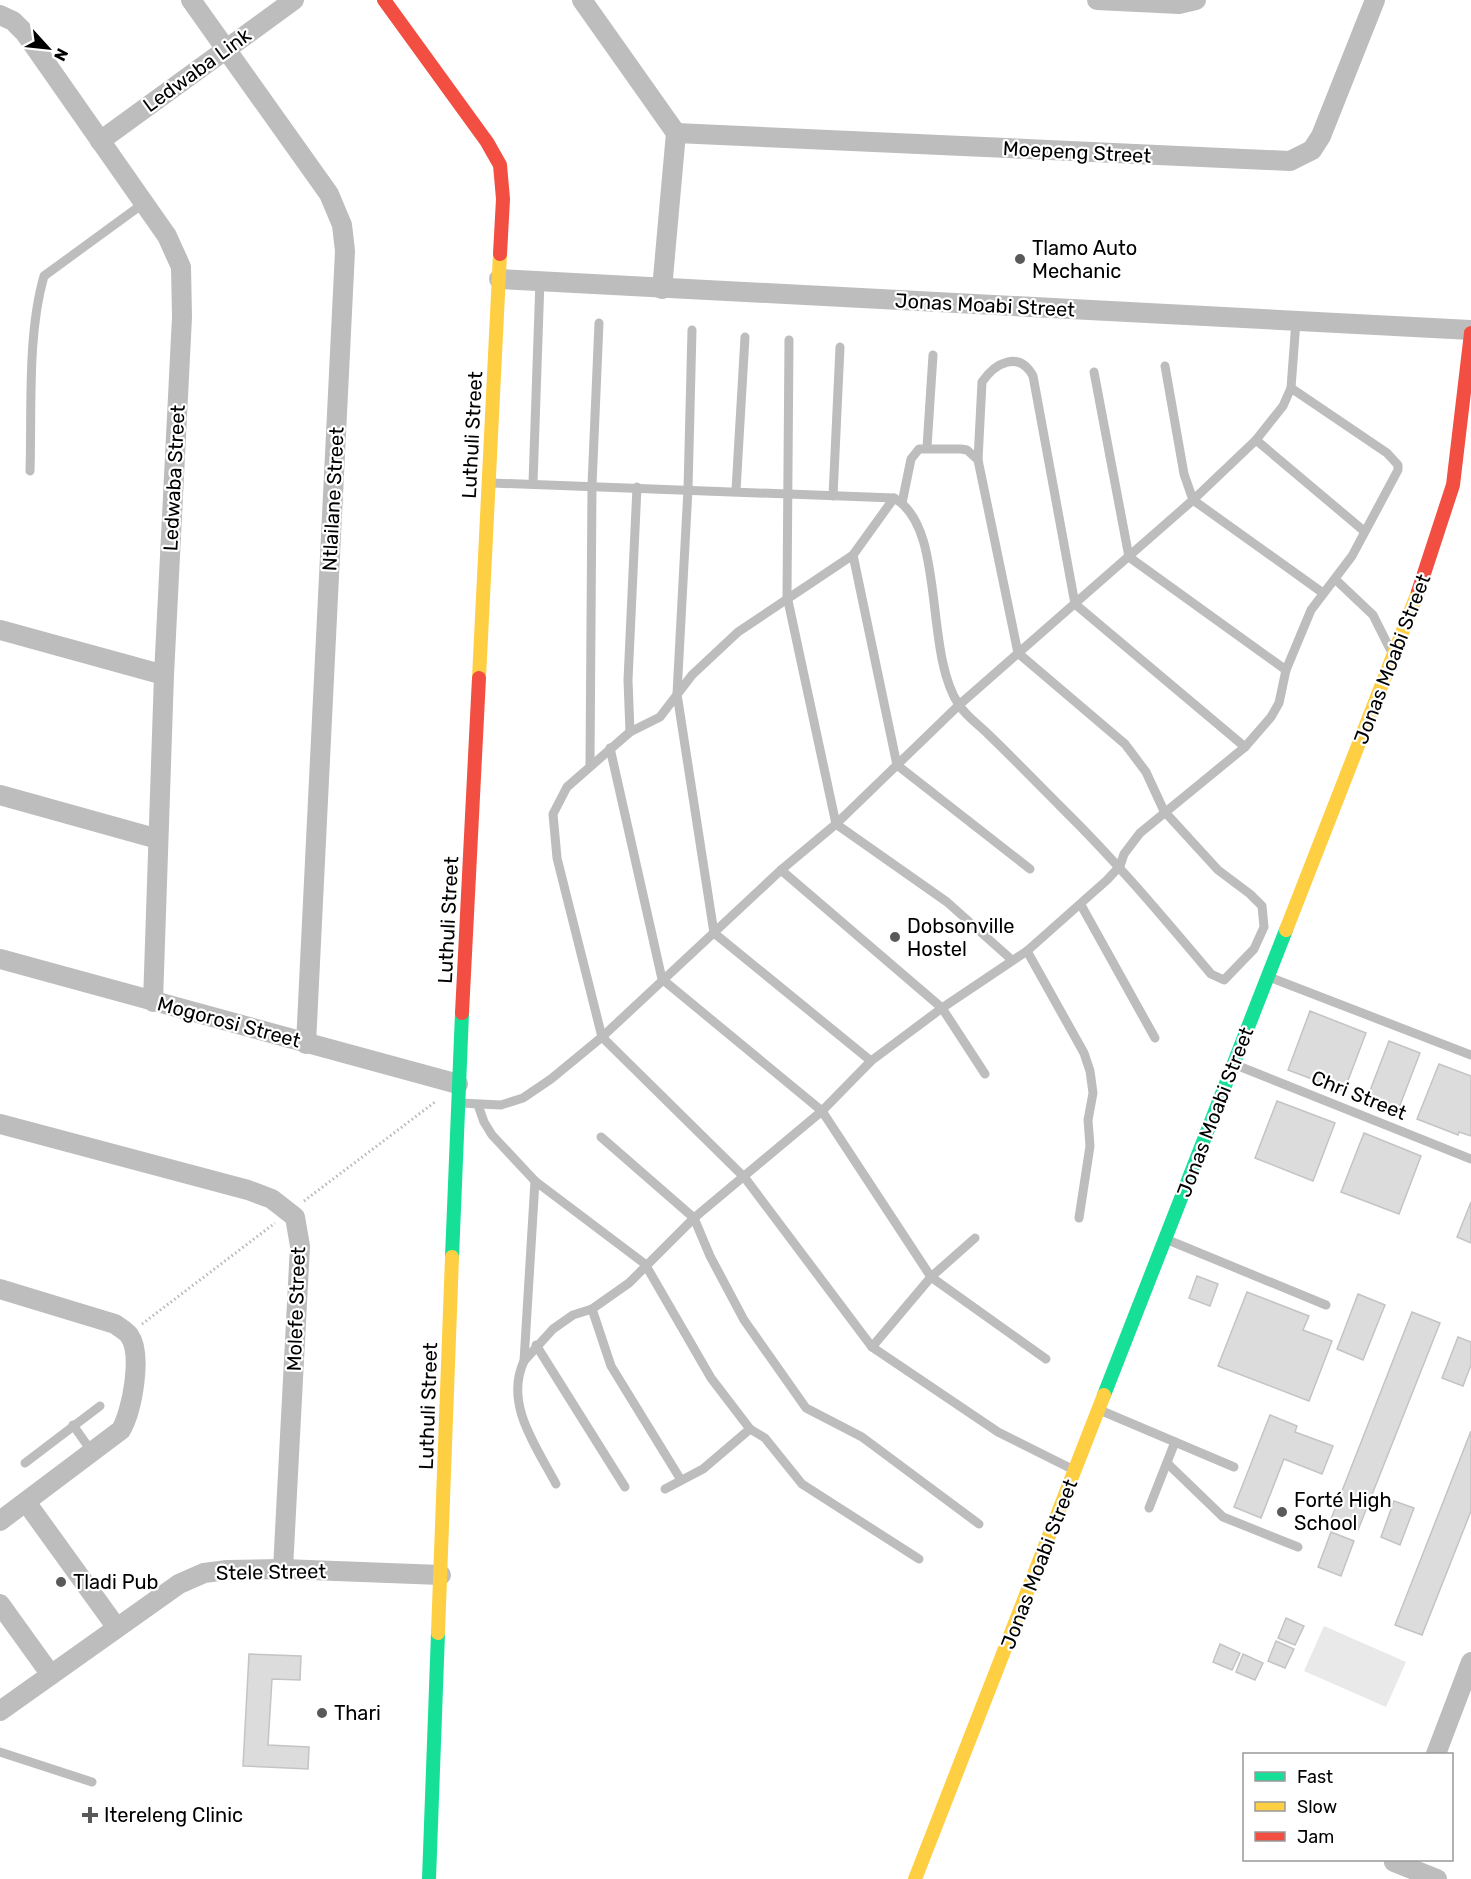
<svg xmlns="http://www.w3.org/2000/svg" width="1471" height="1879" font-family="Rubik,sans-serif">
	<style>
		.green { fill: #e9e9e9 }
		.building { fill: #dcdcdc; stroke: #c4c4c4; stroke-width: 1.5 }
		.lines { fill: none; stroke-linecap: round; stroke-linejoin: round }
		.path { stroke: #b8b8b8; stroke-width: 3; stroke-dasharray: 1.5 3; stroke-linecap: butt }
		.lane { stroke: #bdbdbd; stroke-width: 9 }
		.street { stroke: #bdbdbd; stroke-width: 20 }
		.fast { stroke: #16e098; stroke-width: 14 }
		.slow { stroke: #ffcf43; stroke-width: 14 }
		.jam { stroke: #f24e42; stroke-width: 14 }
		.poi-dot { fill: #595959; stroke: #fff; stroke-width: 2 }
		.labels { text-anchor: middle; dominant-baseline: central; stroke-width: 4.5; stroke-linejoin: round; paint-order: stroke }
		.street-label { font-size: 20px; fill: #000; stroke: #fff }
		.poi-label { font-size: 20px; fill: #000; stroke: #fff; text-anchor: start }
	</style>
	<rect width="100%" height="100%" fill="#fff"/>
	<path class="green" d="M1324,1626L1406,1662L1386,1707L1304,1671Z"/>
	<g class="building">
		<path d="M1310,1011L1366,1033L1344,1091L1288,1070Z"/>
		<path d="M1389,1041L1420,1053L1397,1113L1366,1101Z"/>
		<path d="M1439,1064L1471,1076V1136L1459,1132L1458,1135L1417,1119Z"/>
		<path d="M1277,1101L1335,1123L1313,1181L1255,1158Z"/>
		<path d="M1364,1133L1421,1156L1399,1214L1341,1192Z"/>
		<path d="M1471,1202V1243L1457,1237Z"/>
		<path d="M1197,1276L1218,1284L1210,1306L1189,1298Z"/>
		<path d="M1247,1292L1309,1316L1303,1330L1332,1341L1309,1401L1218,1366Z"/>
		<path d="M1358,1294L1385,1305L1363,1360L1337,1349Z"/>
		<path d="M1412,1312L1440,1323L1358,1530L1331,1519Z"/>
		<path d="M1458,1337L1471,1342V1365L1463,1386L1442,1378Z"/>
		<path d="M1270,1415L1297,1426L1295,1432L1333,1446L1322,1474L1284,1459L1261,1518L1234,1507Z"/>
		<path d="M1471,1431V1511L1422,1635L1395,1625Z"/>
		<path d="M1394,1501L1414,1508L1400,1545L1381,1537Z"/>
		<path d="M1331,1532L1354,1541L1341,1576L1318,1567Z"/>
		<path d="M1286,1618L1304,1626L1295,1645L1278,1638Z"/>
		<path d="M1276,1641L1294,1649L1285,1668L1268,1661Z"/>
		<path d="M1220,1644L1240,1653L1232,1670L1213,1662Z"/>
		<path d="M249,1654L301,1656L300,1680L272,1679L268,1745L309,1747L308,1769L243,1766Z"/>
		<path d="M1243,1654L1263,1663L1255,1680L1236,1672Z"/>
	</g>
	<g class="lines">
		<g class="path">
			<path d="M304,1201L435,1102"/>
			<path d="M142,1324L275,1223"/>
		</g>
		<g class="lane">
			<path d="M692,330L688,489L677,694L714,933L871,1061"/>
			<path d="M789,340L787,596L836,824L947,902L1012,960"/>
			<path d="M1165,366L1184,474L1193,500L1323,593"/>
			<path d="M1094,372L1129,557L1286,670"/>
			<path d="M1256,440L1364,531"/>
			<path d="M927,447L933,355"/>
			<path d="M978,460L982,382C995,363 1019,350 1033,376L1075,604L1245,747"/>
			<path d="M30,471C32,410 27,335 44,276L144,203"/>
			<path d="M492,483L894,498C947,527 923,652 959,705C966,716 979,725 988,734C1013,758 1037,783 1062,808C1116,861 1162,916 1211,974L1224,980L1254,949L1264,927L1262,906L1250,894L1218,870L1164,811L1146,772L1125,744L1018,653L978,460L967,450L961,449H919L911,459L902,503"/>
			<path d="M533,483L540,280"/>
			<path d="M736,490L745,337"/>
			<path d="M833,496L840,347"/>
			<path d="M894,498L853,555L738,632L692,675L660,717L630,732L567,787L553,814L557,858L602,1037L745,1178L872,1347L998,1432L1074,1470"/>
			<path d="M853,555L897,765L1030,869"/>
			<path d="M1335,579L1373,615L1390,649"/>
			<path d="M630,732L628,680L637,487"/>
			<path d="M610,748L662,979L822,1111L931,1277L1046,1359"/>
			<path d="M590,764L592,485L599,323"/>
			<path d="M781,870L942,1008L985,1074"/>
			<path d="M1081,905L1155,1038"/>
			<path d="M1027,951L1084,1053L1090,1071L1093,1093L1088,1120L1090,1146L1079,1218"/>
			<path d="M1269,977L1471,1055"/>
			<path d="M1236,1065L1471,1159"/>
			<path d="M460,1103L501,1105L523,1098L551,1079L602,1037L781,870L836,824L959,705L1193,500L1256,440L1283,406L1291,388L1296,321"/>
			<path d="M478,1105L484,1122L492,1135L535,1181L645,1264L711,1378L750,1429L765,1438L802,1484L919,1559"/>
			<path d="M601,1137L694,1218L710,1256L744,1320L806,1408L862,1437L979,1524"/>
			<path d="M535,1181L524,1361C504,1404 536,1446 556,1484"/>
			<path d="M1168,1240L1326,1305"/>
			<path d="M592,1309L611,1366L681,1480"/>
			<path d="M536,1345L625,1487"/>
			<path d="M872,1347L931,1277L975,1238"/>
			<path d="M524,1361L553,1329L573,1315L592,1309L629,1283L694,1218L822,1111L871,1061L942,1008L1027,951L1107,880L1120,866L1124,854L1140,833L1245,747L1271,717L1279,703L1286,670L1311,610L1352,556L1398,470V465L1387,453L1291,388"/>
			<path d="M1102,1411L1234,1467"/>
			<path d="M73,1425L92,1452"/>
			<path d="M25,1463L100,1406"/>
			<path d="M1167,1463L1223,1517L1298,1547"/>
			<path d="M665,1489L703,1469L750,1429"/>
			<path d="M1149,1508L1175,1442"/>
			<path d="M0,1752L92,1782"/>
		</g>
		<g class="street">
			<path d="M191,0L329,194L342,225L345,251L306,1044"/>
			<path d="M582,0L676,133L662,289"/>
			<path d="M1097,0L1179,4L1196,0"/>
			<path d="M0,15L13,21L25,33L167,236L181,267L182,317L164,675L153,1002"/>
			<path d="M676,133L1290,161L1312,150L1321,136L1375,0"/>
			<path d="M100,141L294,0"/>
			<path d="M499,279L1471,330"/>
			<path d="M0,630L164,675"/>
			<path d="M0,795L158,839"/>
			<path d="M0,959L458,1084"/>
			<path d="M0,1124L248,1190L272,1199L295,1217L300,1246L283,1569"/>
			<path d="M0,1289L115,1324C119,1327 126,1331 129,1335C143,1354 132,1411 121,1430L0,1521"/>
			<path d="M26,1502L117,1628"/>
			<path d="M0,1604L51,1675"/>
			<path d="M0,1711L179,1584L204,1573L227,1570L283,1569L441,1575"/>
			<path d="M1436,1754L1471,1662"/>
			<path d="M1394,1862L1437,1879"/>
		</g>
		<g class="fast">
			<path d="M452,1257L462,1013"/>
			<path d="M1104,1395L1286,930"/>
			<path d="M429,1879L438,1633"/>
		</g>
		<g class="slow">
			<path d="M479,678L500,254"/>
			<path d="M1286,930L1418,592"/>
			<path d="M438,1633L452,1257"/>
			<path d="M915,1879L1104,1395"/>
		</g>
		<g class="jam">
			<path d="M384,0L487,142L500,165L503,199L500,254"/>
			<path d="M1418,592L1453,485L1471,333"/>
			<path d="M462,1013L479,678"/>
		</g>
	</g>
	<g class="poi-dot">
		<circle cx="1020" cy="259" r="6"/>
		<circle cx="895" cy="937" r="6"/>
		<circle cx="1282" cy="1512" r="6"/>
		<circle cx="61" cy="1582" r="6"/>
		<circle cx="322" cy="1713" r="6"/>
		<path d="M87 1806h6v6h6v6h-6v6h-6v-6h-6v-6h6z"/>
	</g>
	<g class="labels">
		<g class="street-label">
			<text transform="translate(197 70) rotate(-36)">Ledwaba Link</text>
			<text transform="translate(1077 152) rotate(3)">Moepeng Street</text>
			<text transform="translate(985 305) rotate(3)">Jonas Moabi Street</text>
			<text transform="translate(472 435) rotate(-87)">Luthuli Street</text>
			<text transform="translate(174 478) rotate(-87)">Ledwaba Street</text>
			<text transform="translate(333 499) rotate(-87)">Ntlailane Street</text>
			<text transform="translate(1392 659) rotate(-69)">Jonas Moabi Street</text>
			<text transform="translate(448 920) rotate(-87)">Luthuli Street</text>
			<text transform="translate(229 1022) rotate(15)">Mogorosi Street</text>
			<text transform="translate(1359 1095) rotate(22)">Chri Street</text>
			<text transform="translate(1215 1112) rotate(-69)">Jonas Moabi Street</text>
			<text transform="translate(296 1309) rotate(-88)">Molefe Street</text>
			<text transform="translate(428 1406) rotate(-88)">Luthuli Street</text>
			<text transform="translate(1039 1564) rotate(-69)">Jonas Moabi Street</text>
			<text transform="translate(271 1572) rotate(-1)">Stele Street</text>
		</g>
		<g class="poi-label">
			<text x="1032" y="248">Tlamo Auto<tspan x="1032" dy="23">Mechanic</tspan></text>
			<text x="907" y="926">Dobsonville<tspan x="907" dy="23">Hostel</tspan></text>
			<text x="1294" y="1500">Forté High<tspan x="1294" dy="23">School</tspan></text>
			<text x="73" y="1582">Tladi Pub</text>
			<text x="334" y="1713">Thari</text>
			<text x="104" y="1815">Itereleng Clinic</text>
		</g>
	</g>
	<rect x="1243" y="1753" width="210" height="108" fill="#ffffff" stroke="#999999" stroke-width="1.5"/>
	<rect x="1255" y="1772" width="30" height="9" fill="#16e098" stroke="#999999" stroke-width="1.5"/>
	<text x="1297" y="1783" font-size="18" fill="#000000">Fast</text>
	<rect x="1255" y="1802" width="30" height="9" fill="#ffcf43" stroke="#999999" stroke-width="1.5"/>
	<text x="1297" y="1813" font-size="18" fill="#000000">Slow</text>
	<rect x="1255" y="1832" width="30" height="9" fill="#f24e42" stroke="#999999" stroke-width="1.5"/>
	<text x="1297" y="1843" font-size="18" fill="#000000">Jam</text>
	<g transform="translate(48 48) rotate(117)" stroke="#ffffff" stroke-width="4.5" paint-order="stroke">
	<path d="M0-4.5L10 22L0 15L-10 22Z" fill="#000000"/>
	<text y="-9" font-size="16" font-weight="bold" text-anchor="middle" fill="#000000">N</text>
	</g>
</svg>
